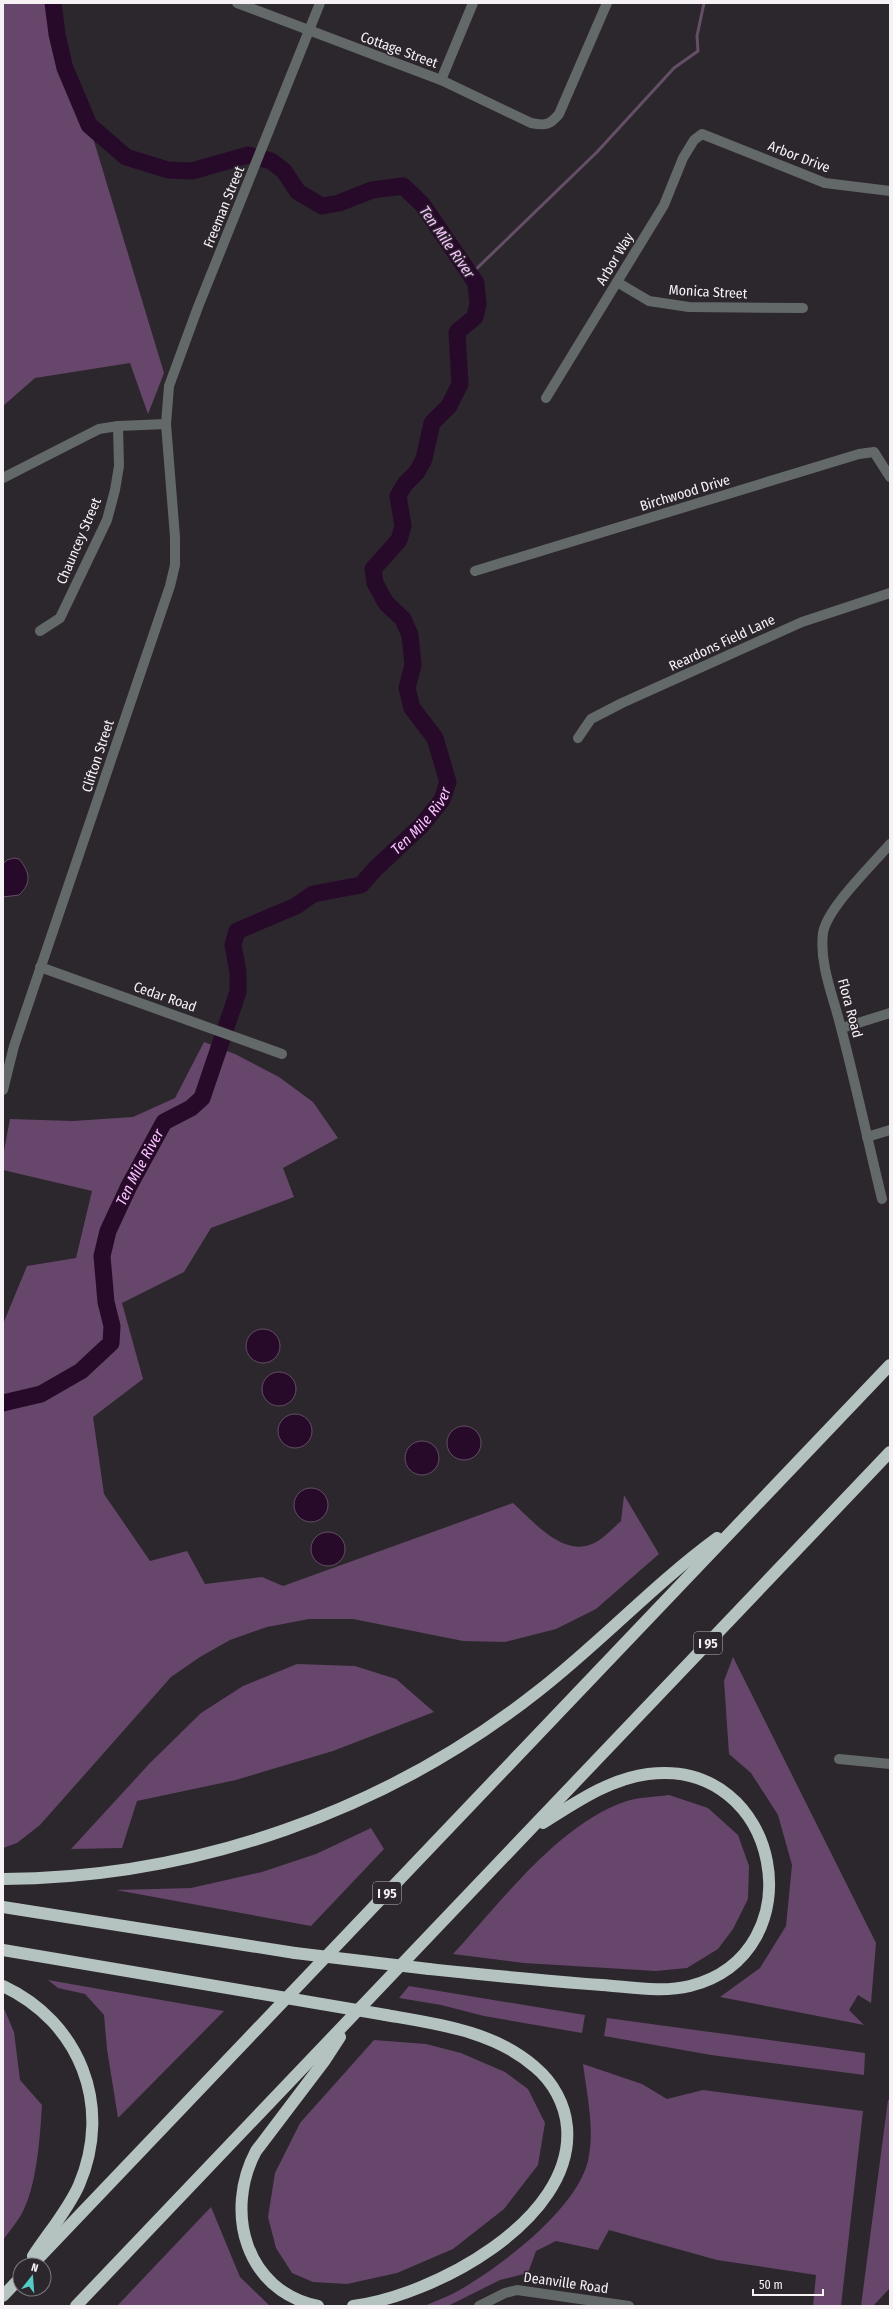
<svg xmlns="http://www.w3.org/2000/svg" width="893" height="2309" font-family="'Fira Sans Condensed',sans-serif">
	<style>
		.forest { fill: #66466a }
		.water { fill: #270a2a; stroke: #654f67 }
		.lines { fill: none; stroke-linecap: round; stroke-linejoin: round }
		.stream { stroke: #654f67; stroke-width: 3 }
		.river { stroke: #270a2a; stroke-width: 17 }
		.street { stroke: #636968; stroke-width: 10 }
		.highway { stroke: #b4c2c0; stroke-width: 12 }
		.highway-bridge { stroke: #b4c2c0; stroke-width: 12 }
		.labels { text-anchor: middle; dominant-baseline: central; stroke-width: 3; stroke-linejoin: round; paint-order: stroke }
		.shield { fill: #2c262d; stroke: #b9b4b9; stroke-width: 1 }
		.shield-label { font-size: 13px; font-weight: bold; fill: #f5f1f5 }
		.street-label { font-size: 14px; fill: #f5f1f5; stroke: #2c262d }
		.water-label { font-size: 15px; font-style: italic; fill: #f8c2fe; stroke: #2c262d }
	</style>
	<rect width="100%" height="100%" fill="#2c262d"/>
	<g class="forest">
		<path d="M3,3H58L81,98L164,373L148,414L130,363L35,378L3,406Z"/>
		<path d="M204,1042L235,1054L279,1077L313,1102L338,1138L283,1168L294,1197L211,1228L184,1272L122,1303L143,1379L93,1417L104,1494L150,1561L187,1551L205,1584L262,1577L283,1586L513,1503C535,1523 566,1561 598,1541C606,1536 614,1527 621,1521L624,1495L659,1554L596,1609L556,1629L505,1642L463,1641L353,1619H309L267,1627L230,1640L200,1657L171,1677L40,1825L17,1843L3,1848V1324L27,1266L76,1258L92,1191L3,1170V1156L10,1119L73,1121L133,1117L175,1098Z"/>
		<path d="M733,1657L876,1943L871,2003L858,1995L849,2010L864,2025L720,1997L760,1968L786,1926L792,1865L778,1815L751,1773L729,1754L724,1681Z"/>
		<path d="M297,1664L355,1666L396,1679L434,1712L333,1751L236,1780L137,1801L122,1848L71,1849L150,1763L201,1713L243,1686Z"/>
		<path d="M669,1795L708,1808L738,1835L749,1866L748,1899L733,1929L718,1949L687,1968L656,1971L524,1963L453,1954C500,1903 558,1825 624,1802C638,1797 655,1797 669,1795Z"/>
		<path d="M371,1828L384,1849L311,1926L116,1890L191,1888L262,1872L316,1854Z"/>
		<path d="M48,1980L224,2011L118,2118L107,2049L104,2015L85,1994L58,1988Z"/>
		<path d="M409,1986L585,2015L582,2033L484,2016L441,2005L399,1998Z"/>
		<path d="M3,2006L14,2032L20,2080L42,2105C40,2137 37,2187 21,2215C16,2223 9,2232 3,2240Z"/>
		<path d="M607,2018L865,2053L864,2075L711,2055L604,2036Z"/>
		<path d="M374,2040L426,2044L461,2053L505,2072L528,2089L545,2123L538,2165L504,2209L453,2249L397,2273L347,2284L313,2282L292,2273L276,2248L268,2217L275,2173L300,2123Z"/>
		<path d="M583,2064L642,2084L667,2099L703,2090L863,2111L841,2306H813L816,2275L717,2260L609,2230L598,2250L556,2241L536,2251L528,2273L500,2280L448,2306H424C435,2301 447,2297 458,2291C500,2267 576,2210 588,2161C595,2129 587,2095 583,2064Z"/>
		<path d="M890,2099V2288L873,2306H861L888,2100Z"/>
		<path d="M211,2207L240,2277L270,2306H117Z"/>
	</g>
	<g class="water">
		<path d="M14,858L19,859C30,872 32,883 19,895L3,897V864L7,860Z"/>
		<circle cx="263" cy="1346" r="17"/>
		<circle cx="279" cy="1389" r="17"/>
		<circle cx="295" cy="1431" r="17"/>
		<circle cx="464" cy="1443" r="17"/>
		<circle cx="422" cy="1458" r="17"/>
		<circle cx="311" cy="1505" r="17"/>
		<circle cx="328" cy="1549" r="17"/>
	</g>
	<g class="lines">
		<path class="stream" d="M470,275L597,152L674,68L698,51L697,36L704,3"/>
		<path class="river" id="s1" d="M3,1403L41,1394L81,1371L111,1343L112,1326L106,1302L102,1256L108,1231L129,1186L164,1122L191,1108L202,1098L238,992V972L233,945L237,931L296,906L313,894L361,885L375,869L421,826L442,800L448,782L435,738L412,708L407,688L413,665L410,635L403,619L386,603L375,583L373,569L399,540L403,526L398,496L405,484L417,472L424,459L432,423L449,406L460,384L457,332L475,317L478,304L476,283L422,204L403,186L372,190L339,203L322,206L298,192L284,171L271,161L248,155L192,171L168,170L126,157L89,125L65,68L57,34L53,3"/>
		<g class="street">
			<path d="M237,3L441,80L531,123C545,126 550,125 559,114L607,3"/>
			<path d="M441,80L473,3"/>
			<path d="M617,282L649,301L689,307L803,308"/>
			<path d="M546,398L664,205L683,158L694,140L702,134L825,183L890,191"/>
			<path d="M3,478L99,429L118,426L166,424"/>
			<path d="M475,571L859,454L874,452L890,477"/>
			<path d="M40,631L60,618L107,520L115,490L119,466L118,426"/>
			<path d="M578,738L591,719L622,703L802,622L890,593"/>
			<path d="M40,967L282,1054"/>
			<path d="M842,1028L890,1013"/>
			<path d="M3,1090L14,1046L170,586L175,565V537L166,424L169,386L198,307L320,3"/>
			<path d="M867,1137L890,1130"/>
			<path d="M882,1199C868,1142 856,1085 841,1028C834,998 819,965 823,933C827,908 873,864 890,844"/>
			<path d="M839,1759L890,1764"/>
			<path d="M479,2306L505,2293L517,2290L629,2306"/>
		</g>
		<g class="highway">
			<path d="M3,1879C195,1878 386,1811 537,1692C599,1644 653,1585 717,1538"/>
			<path d="M3,1907L295,1953"/>
			<path d="M3,1950L257,1993"/>
			<path d="M429,1969C487,1975 544,1981 602,1985C631,1987 662,1993 690,1986C818,1953 781,1757 648,1774C609,1779 575,1803 543,1823"/>
			<path d="M3,1986C80,2022 113,2106 79,2185C68,2210 48,2233 33,2256"/>
			<path d="M32,2265L890,1365"/>
			<path d="M3,2296L20,2278"/>
			<path d="M76,2306L890,1452"/>
			<path d="M318,2306C245,2291 224,2211 256,2151L325,2060L340,2037"/>
			<path d="M353,2306C432,2296 575,2221 567,2127C565,2104 553,2082 535,2067C494,2031 438,2024 386,2015"/>
		</g>
		<g class="highway-bridge">
			<path d="M295,1953L429,1969"/>
			<path d="M257,1993L386,2015"/>
		</g>
	</g>
	<g class="labels">
		<g class="shield">
			<rect x="694" y="1632" width="28" height="22" rx="3"/>
			<rect x="373" y="1882" width="28" height="22" rx="3"/>
		</g>
		<g class="shield-label">
			<text x="708" y="1643">I 95</text>
			<text x="387" y="1893">I 95</text>
		</g>
		<g class="street-label">
			<text transform="translate(399 50) rotate(20)">Cottage Street</text>
			<text transform="translate(799 157) rotate(21)">Arbor Drive</text>
			<text transform="translate(224 207) rotate(-68)">Freeman Street</text>
			<text transform="translate(615 259) rotate(-59)">Arbor Way</text>
			<text transform="translate(708 292) rotate(3)">Monica Street</text>
			<text transform="translate(685 493) rotate(-17)">Birchwood Drive</text>
			<text transform="translate(79 541) rotate(-67)">Chauncey Street</text>
			<text transform="translate(722 643) rotate(-25)">Reardons Field Lane</text>
			<text transform="translate(98 756) rotate(-72)">Clifton Street</text>
			<text transform="translate(165 997) rotate(19)">Cedar Road</text>
			<text transform="translate(850 1008) rotate(75)">Flora Road</text>
			<text transform="translate(566 2283) rotate(8)">Deanville Road</text>
		</g>
		<g class="water-label">
			<text transform="translate(447 242) rotate(55)">Ten Mile River</text>
			<text stroke="none"><textPath href="#s1" startOffset="804">Ten Mile River</textPath></text>
			<text stroke="none"><textPath href="#s1" startOffset="311">Ten Mile River</textPath></text>
		</g>
	</g>
	<rect width="893" height="2309" fill="none" stroke="#f5f1f5" stroke-width="8"/>
	<g transform="translate(32 2277) rotate(17)"><circle r="19" fill="#2c262d" stroke="#7c777d"/>
	<path d="M0-3L7 15L0 10L-7 15Z" fill="#54cdc8"/>
	<text y="-6" font-size="11" font-weight="bold" text-anchor="middle" fill="#f5f1f5">N</text>
	</g>
	<path d="M753 2289v6h70v-6" fill="none" stroke="#f5f1f5" stroke-width="2"/>
	<text x="759" y="2289" font-size="12" fill="#f5f1f5" stroke="#2c262d" stroke-width="3" paint-order="stroke">50 m</text>
</svg>
